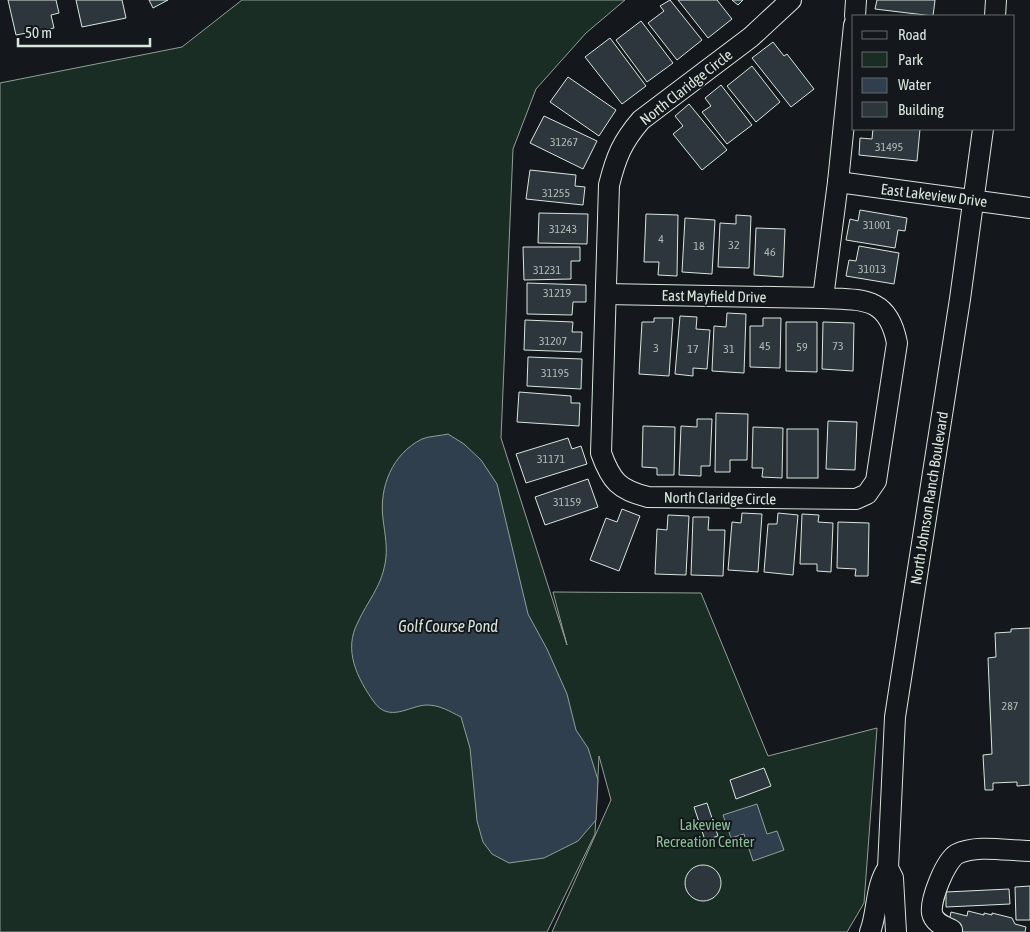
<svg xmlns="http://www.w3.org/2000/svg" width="1030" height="932" font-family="'Asap Condensed',sans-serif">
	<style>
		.green { fill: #1a2d24; stroke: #939e99 }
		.water { fill: #2f3f4d; stroke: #939e99 }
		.building { fill: #2c363c; stroke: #d8e6dc }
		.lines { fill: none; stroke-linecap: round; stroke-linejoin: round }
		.minor-casing { stroke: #d8e6dc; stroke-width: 22 }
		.minor { stroke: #14181c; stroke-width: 20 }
		.labels { text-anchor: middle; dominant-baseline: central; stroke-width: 4; stroke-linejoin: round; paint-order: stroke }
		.number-label { font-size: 12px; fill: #adbab4 }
		.street-label { font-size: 15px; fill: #d8e6dc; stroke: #14181c }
		.park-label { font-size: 15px; fill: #8ac095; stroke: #14181c }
		.water-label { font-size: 16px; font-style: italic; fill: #d8e6dc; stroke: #14181c }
	</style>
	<rect width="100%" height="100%" fill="#14181c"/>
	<path class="green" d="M242,0H625L586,33L536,89L513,149L501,438L567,645L553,592L701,593L768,756L877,728L864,903L847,932H552L611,800L599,756L595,834L547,932H0V83L182,47Z"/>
	<g class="water">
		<path d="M448,434L464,444L481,460L497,484L528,614L547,649L567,694L576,730L588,748L598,780L596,820L578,841L544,858L509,863L492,854L483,842L477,821L470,748L461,717C449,711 440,705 426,705C409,706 389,723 374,702C357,678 343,650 358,622C367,602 381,587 385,564C388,548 385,535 383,519C379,487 392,454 422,439C429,436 440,436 448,434Z"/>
		<path d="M757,804L767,834L777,831L784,850L753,861L744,834L731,838L723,815Z"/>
	</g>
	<g class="building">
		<path d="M8,0H56L59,13L51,15L54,28L16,35Z"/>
		<path d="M76,0H122L126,18L82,27Z"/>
		<path d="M149,0H168L153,8Z"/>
		<path d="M670,0L702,40L677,60L648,23L664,11L660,6Z"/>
		<path d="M678,0H717L732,19L708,38Z"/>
		<path d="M732,0H743L738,5Z"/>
		<path d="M877,0H935L933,16L875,9Z"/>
		<path d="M641,21L673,63L647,82L616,40Z"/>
		<path d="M610,38L646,86L622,104L585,57Z"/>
		<path d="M773,42L784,56L787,54L814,89L791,107L752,58Z"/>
		<path d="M752,66L780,102L756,122L727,86Z"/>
		<path d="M568,77L616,110L599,136L550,102Z"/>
		<path d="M721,85L752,125L727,144L702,112L711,106L705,98Z"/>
		<path d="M689,104L727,150L702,170L673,134L683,126L675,116Z"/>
		<path d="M544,116L597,141L583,169L530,143Z"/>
		<path d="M873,129H920L917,161L859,155L860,138L872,139Z"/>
		<path d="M530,170L576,175L575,186L585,187L583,205L526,199Z"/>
		<path d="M860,210L907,218L905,231L898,230L895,248L846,240L850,219L858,221Z"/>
		<path d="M539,213L588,214L587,244L538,243Z"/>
		<path d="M646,214L678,215L677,276L658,275L659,262H644Z"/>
		<path d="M736,215L751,216L749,268L718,267L720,223L736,224Z"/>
		<path d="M685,218L715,220L712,274L682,272Z"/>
		<path d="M756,228L785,229L783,277L754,275Z"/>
		<path d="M859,246L899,253L894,284L846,276L849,260L856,261Z"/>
		<path d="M523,247H580V261H571V279L524,280Z"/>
		<path d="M527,283L586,285V302H573L572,315L527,314Z"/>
		<path d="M727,313L746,314L744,373L712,371L714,326L726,327Z"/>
		<path d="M680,316L697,317L696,329L710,330L707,369L693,368V376L675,374Z"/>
		<path d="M654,318H673L669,376L639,374L642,322H654Z"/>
		<path d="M763,318H781L780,368L750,367V326H763Z"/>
		<path d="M525,320L573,322L572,332H582L581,352L524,350Z"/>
		<path d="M786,322H817V372L786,371Z"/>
		<path d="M823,322L854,323L853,371L822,369Z"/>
		<path d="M528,357L582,359L581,389L527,386Z"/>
		<path d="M519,392L571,396V403H580L579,426L517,422Z"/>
		<path d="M716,413L748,414L747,460H730V472H715Z"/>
		<path d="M697,419H712L710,466H701V476L679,475L681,426L697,427Z"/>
		<path d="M828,421L857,422L855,470L826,469Z"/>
		<path d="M643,426L675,427L674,475H657V468L642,467Z"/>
		<path d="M753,427L783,428L782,478L762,477L763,468H752Z"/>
		<rect x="787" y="429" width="31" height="49"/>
		<path d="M568,438L572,449L581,446L587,464L526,483L516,454Z"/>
		<path d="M588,479L598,507L545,525L535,497Z"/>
		<path d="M622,509L640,516L619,571L590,560L606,518L617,522Z"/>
		<path d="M742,513L762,514L758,572L728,570L732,522L741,523Z"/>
		<path d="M778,513L798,515L793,575L764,572L768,524H777Z"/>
		<path d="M802,514L819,515L818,522L833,523L831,572L817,571V564H800Z"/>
		<path d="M668,515L689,516L686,575L655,574L657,529L667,530Z"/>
		<path d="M693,517H709L708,530H725L723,576L691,575Z"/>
		<path d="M838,522L869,523L868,576H855L856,569L837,568Z"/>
		<path d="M1030,628V785L1017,786V782L993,783V790H985L983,755L992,754L988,658L996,657L995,633L1011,632V629Z"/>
		<path d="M764,768L771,786L736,799L730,780Z"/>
		<path d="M707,803L718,836L705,840L694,807Z"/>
		<circle cx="703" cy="883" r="18"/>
		<path d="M1030,886V920H1016L1015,887Z"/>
		<path d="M1009,889L1010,904L946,907V892Z"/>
		<path d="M968,911L984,915V913L992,915V913L1012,918L1015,924L1026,927L1025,932H951L949,922L951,912L967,916Z"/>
	</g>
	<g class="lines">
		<g class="minor-casing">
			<g id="minor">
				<path d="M791,0L751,37L641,120C622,142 616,157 609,185L601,453C611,481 619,490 648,497L856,499L867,494L876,481L897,343C888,296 862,300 823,298L838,182L854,25"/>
				<path d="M855,16L856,0"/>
				<path d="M995,16L996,0"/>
				<path d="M838,182L1030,208"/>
				<path d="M606,294L823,298"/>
				<path d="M952,930C944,926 934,923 932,913C930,900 945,861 957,854C977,844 1008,851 1030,851"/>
				<path d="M870,932C878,911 875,886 888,868"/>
				<path d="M896,932L893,878L888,868L895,717L960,299L983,129"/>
			</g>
		</g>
		<use href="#minor" class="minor"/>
	</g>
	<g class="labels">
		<g class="number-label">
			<text x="564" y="142">31267</text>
			<text x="889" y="147">31495</text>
			<text x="556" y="193">31255</text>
			<text x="877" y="225">31001</text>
			<text x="563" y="229">31243</text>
			<text x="661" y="239">4</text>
			<text x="734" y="245">32</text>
			<text x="699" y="246">18</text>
			<text x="770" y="252">46</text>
			<text x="872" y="269">31013</text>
			<text x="547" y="270">31231</text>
			<text x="557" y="293">31219</text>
			<text x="553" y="341">31207</text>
			<text x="765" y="346">45</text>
			<text x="838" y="346">73</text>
			<text x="802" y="347">59</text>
			<text x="656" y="348">3</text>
			<text x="693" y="349">17</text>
			<text x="729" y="349">31</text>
			<text x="555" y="373">31195</text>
			<text x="551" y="459">31171</text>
			<text x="567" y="502">31159</text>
			<text x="1010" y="706">287</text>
		</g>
		<g class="street-label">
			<text transform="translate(686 87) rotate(-38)">North Claridge Circle</text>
			<text transform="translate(934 195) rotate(7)">East Lakeview Drive</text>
			<text transform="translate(714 296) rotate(1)">East Mayfield Drive</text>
			<text transform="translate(720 498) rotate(1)">North Claridge Circle</text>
			<text transform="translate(929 498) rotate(-81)">North Johnson Ranch Boulevard</text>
		</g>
		<g class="park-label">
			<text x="705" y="824">Lakeview<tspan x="705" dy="17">Recreation Center</tspan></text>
		</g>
		<g class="water-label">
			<text x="448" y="626">Golf Course Pond</text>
		</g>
	</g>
	<rect x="852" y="15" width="162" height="115" fill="#14181c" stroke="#626a69"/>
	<rect x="862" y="31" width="25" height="8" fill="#14181c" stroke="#626a69"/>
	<text x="898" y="40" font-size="15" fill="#d8e6dc">Road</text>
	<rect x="862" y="52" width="25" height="15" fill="#1a2d24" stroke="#626a69"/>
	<text x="898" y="65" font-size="15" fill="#d8e6dc">Park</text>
	<rect x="862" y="78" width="25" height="15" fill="#2f3f4d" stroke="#626a69"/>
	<text x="898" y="90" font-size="15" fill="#d8e6dc">Water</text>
	<rect x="862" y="102" width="25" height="15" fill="#2c363c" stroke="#626a69"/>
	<text x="898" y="115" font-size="15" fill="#d8e6dc">Building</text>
	<path d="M18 38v8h132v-8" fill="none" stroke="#d8e6dc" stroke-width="2.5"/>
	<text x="25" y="38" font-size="15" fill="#d8e6dc" stroke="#14181c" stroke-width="4" paint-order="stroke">50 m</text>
</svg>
